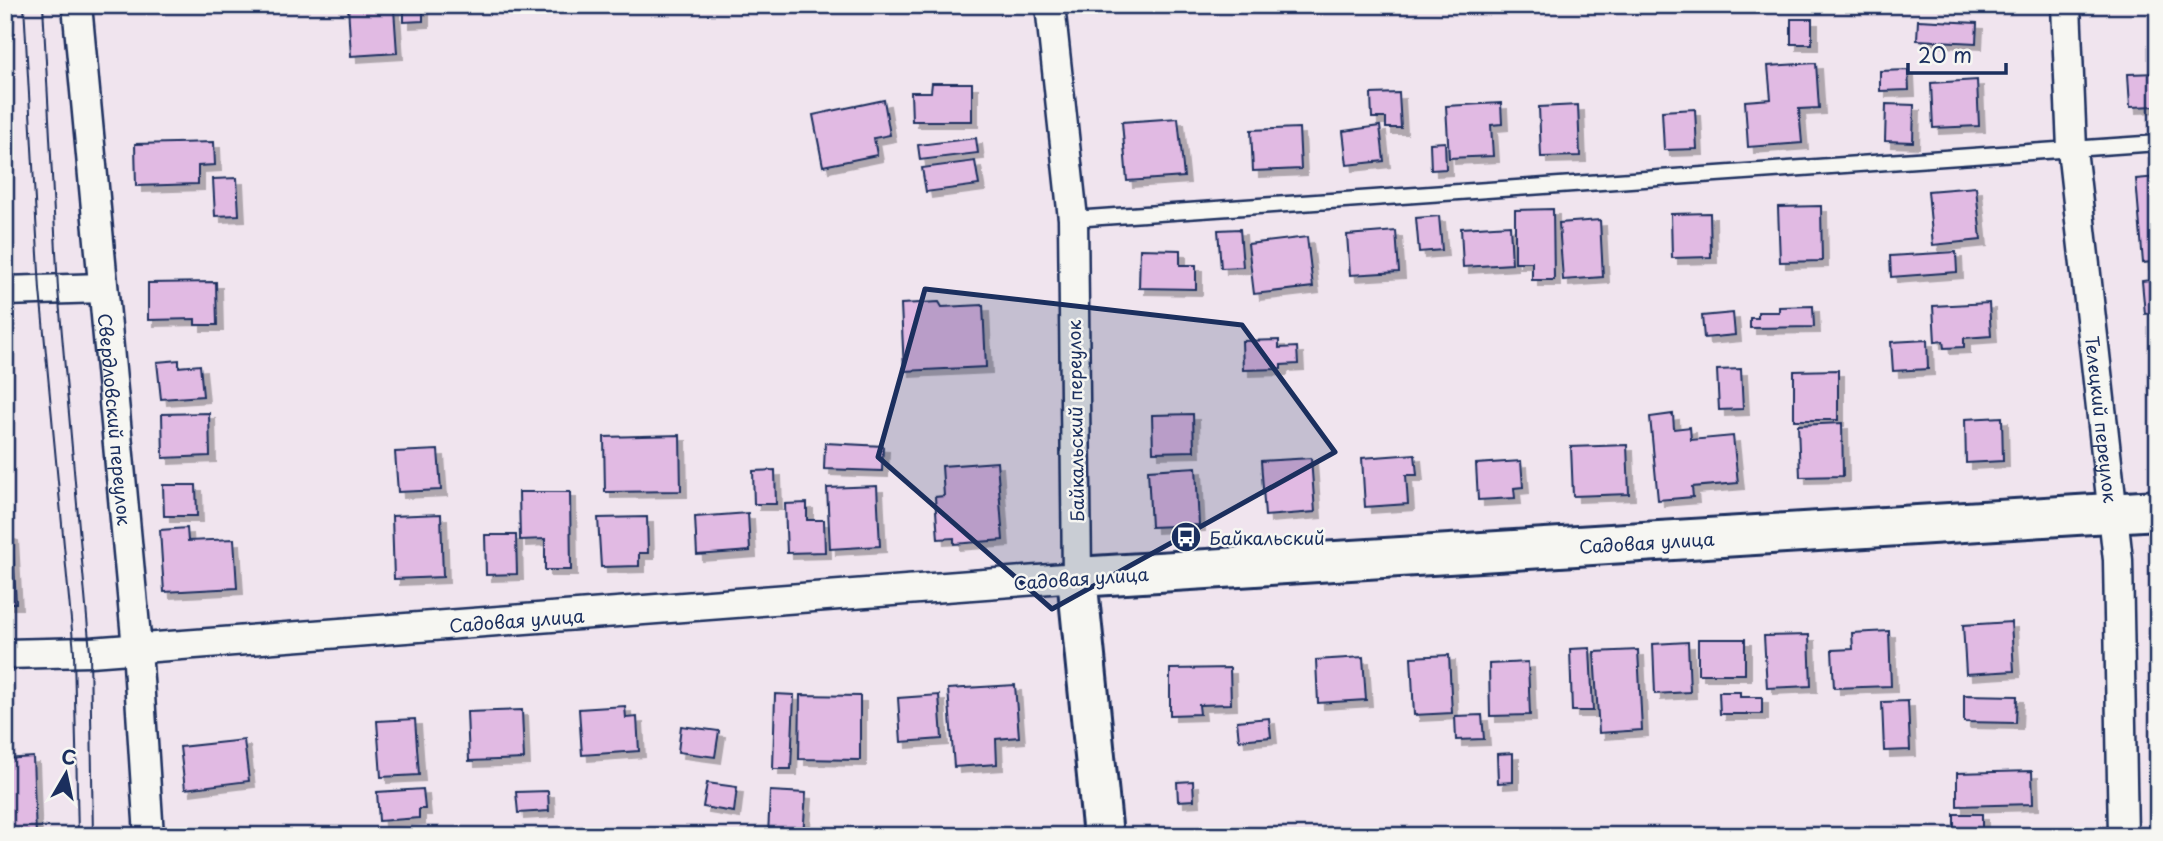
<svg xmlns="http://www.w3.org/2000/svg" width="2163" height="841" font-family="'Playpen Sans',sans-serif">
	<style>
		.building { fill: #e1bae3; stroke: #1b2f5e; stroke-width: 2; filter: url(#shadow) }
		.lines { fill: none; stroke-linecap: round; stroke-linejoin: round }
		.lane-casing { stroke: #1b2f5e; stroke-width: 19 }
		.street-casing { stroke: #1b2f5e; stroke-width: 33 }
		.secondary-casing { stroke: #1b2f5e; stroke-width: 44 }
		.lane { stroke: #f6f6f2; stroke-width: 14 }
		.street { stroke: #f6f6f2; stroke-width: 28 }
		.secondary { stroke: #f6f6f2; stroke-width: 38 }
		.tram { stroke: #1b2f5e; stroke-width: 2 }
		.marked { fill: #1b2f5e; fill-opacity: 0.2; stroke: #1b2f5e; stroke-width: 5; stroke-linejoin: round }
		.labels { text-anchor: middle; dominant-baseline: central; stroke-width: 5; stroke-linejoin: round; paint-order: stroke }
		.street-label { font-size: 18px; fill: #1b2f5e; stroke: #f6f6f2 }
		.poi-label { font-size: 18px; fill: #1b2f5e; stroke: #f6f6f2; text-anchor: start }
	</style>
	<defs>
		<filter id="shadow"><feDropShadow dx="6" dy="6" stdDeviation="0" flood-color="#0004"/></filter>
	</defs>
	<rect width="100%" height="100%" fill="#f0e4ee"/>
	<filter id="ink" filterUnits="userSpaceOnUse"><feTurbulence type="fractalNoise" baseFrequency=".0143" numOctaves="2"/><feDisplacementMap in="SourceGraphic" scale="14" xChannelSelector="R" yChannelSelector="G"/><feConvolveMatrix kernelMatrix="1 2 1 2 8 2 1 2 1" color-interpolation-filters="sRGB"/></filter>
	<g filter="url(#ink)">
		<g class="building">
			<path d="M348,5H371V10L394,9L397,53L351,56Z"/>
			<path d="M404,5H423V21L404,22Z"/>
			<rect x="1791" y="19" width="21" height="25"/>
			<path d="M1918,20L1977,23L1976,43L1917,40Z"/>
			<path d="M1816,63L1819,108L1799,109L1802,143L1748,147L1745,101L1771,99L1768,66Z"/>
			<path d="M1908,70L1909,90L1880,91V71Z"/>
			<path d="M2158,73V106L2130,107L2128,74Z"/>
			<path d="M1977,80L1979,126L1933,128L1931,83Z"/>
			<path d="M932,83H972V121H912L911,92H931Z"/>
			<path d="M1399,93L1401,128H1386V118H1372L1371,94Z"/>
			<path d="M884,100L890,135L874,138L877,155L823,166L813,115Z"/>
			<path d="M1501,103L1502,124L1491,125L1493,156L1449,158L1446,106Z"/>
			<path d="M1886,104L1914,105L1913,142L1885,141Z"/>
			<path d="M1578,105L1580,156L1541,157L1539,107Z"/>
			<path d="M1695,109L1697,149L1664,150L1662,111Z"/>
			<path d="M1178,118L1184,177L1127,181L1122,122Z"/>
			<path d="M1380,126L1384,161L1347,165L1343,131Z"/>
			<path d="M1299,128L1301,169L1253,171L1251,130Z"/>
			<path d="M976,138L978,153L920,160L918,145Z"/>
			<path d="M214,142L215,165L198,166V184L136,186L135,144Z"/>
			<path d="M1445,142L1446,169L1431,170L1430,143Z"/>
			<path d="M975,161L979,185L926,192L922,168Z"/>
			<path d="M2158,177V261L2143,263L2136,179Z"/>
			<path d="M237,178L239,215L215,216L213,179Z"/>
			<path d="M1976,187L1981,240L1933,245L1928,191Z"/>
			<path d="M1821,206L1822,261L1780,262L1778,207Z"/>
			<path d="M1553,209L1554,280H1532V262H1515V210Z"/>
			<path d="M1710,213L1711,257L1672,258L1671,214Z"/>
			<path d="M1439,216L1442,250L1419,252L1416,218Z"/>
			<path d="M1600,220L1603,277L1563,280L1559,223Z"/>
			<path d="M1510,225L1512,264L1463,267L1461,228Z"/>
			<path d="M1240,229L1243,267L1221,268L1218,230Z"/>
			<path d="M1396,231L1399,272L1350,275L1347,235Z"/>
			<path d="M1307,237L1313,287L1254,294L1248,244Z"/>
			<path d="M1140,249L1180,250V265H1196V289L1139,288Z"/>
			<path d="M1956,252L1957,272L1891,277L1890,256Z"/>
			<path d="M2158,279V313L2145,314L2142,281Z"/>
			<path d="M216,282L217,325H195V319L148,320V283Z"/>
			<path d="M939,302L942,307L983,305L986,367L904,371L901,304Z"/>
			<path d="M1989,303L1991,336L1964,338V347L1944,348L1943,341L1935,342L1933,306Z"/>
			<path d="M1813,306L1814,327L1750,328V318H1758V312H1779V307Z"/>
			<path d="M1733,313L1735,335L1704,338L1702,316Z"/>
			<path d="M1279,340V348L1297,347L1298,364L1281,365V369L1243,370L1242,341Z"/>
			<path d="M1927,340L1928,369L1893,371L1891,342Z"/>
			<path d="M179,360V367L200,365L203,396L161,399L157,362Z"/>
			<path d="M1741,369L1743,409L1719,410L1717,370Z"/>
			<path d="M1838,370V420H1794V371Z"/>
			<path d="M209,413L210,456L163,458L162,414Z"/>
			<path d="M1193,414L1194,451L1153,452L1152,415Z"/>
			<path d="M1673,414L1674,429L1690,427L1691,440L1733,436L1738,483L1692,487L1693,497L1658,500L1650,417Z"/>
			<path d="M2002,417L2003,461L1966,463L1965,419Z"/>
			<path d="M1842,423L1843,476L1800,477L1798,425Z"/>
			<path d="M680,435L681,491L605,492L604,437Z"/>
			<path d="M825,443L883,446L882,471L824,469Z"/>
			<path d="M1627,445L1629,494L1573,496L1571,447Z"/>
			<path d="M438,450L441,490L398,492L395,452Z"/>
			<path d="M1415,454L1417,475H1406L1408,504L1365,507L1362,458Z"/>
			<path d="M1311,458L1315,512L1265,516L1261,461Z"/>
			<path d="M1521,461L1523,487L1514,488L1515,498L1478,500L1476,464Z"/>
			<path d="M997,462L1003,540L954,544V538L938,539L935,497L944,496L942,466Z"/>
			<path d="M1196,467L1199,525L1151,527L1148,470Z"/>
			<path d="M775,470L776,504H754L753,471Z"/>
			<path d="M163,485H196L197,516H164Z"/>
			<path d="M877,486L880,546L830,549L827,488Z"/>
			<path d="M519,492H570L571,570H545V539L520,540Z"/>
			<path d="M807,503V520H824L825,552L787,553L785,504Z"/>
			<path d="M748,513L750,551L697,555L695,517Z"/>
			<path d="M441,514L443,577L394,579L392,516Z"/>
			<path d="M647,517L648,553H639V566L601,567L598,518Z"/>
			<path d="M187,528L188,541L234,539L237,588L164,592L160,530Z"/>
			<path d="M5,533L12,535L16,603H5Z"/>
			<path d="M485,535H516L517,574L486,575Z"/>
			<path d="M2011,622L2014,671L1966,674L1963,625Z"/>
			<path d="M1889,631L1891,686L1834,688L1832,650L1853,649L1852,633Z"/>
			<path d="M1809,635L1811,686L1767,688L1764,636Z"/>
			<rect x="1698" y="639" width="47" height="35"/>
			<path d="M1688,642L1690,692L1655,694L1653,644Z"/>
			<path d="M1590,648L1593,711H1572L1570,649Z"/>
			<path d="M1638,650L1642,730L1599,733L1594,652Z"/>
			<path d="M1449,655L1452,713L1414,715L1411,657Z"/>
			<path d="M1363,657L1366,700L1318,703L1316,660Z"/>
			<path d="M1528,662L1530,715L1490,716L1489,664Z"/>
			<path d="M1230,668L1231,704L1199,705L1200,714L1170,715V669Z"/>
			<path d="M1015,685L1019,737L996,739L997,764L954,767L948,689Z"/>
			<path d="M1719,692H1740V697H1762V714H1720Z"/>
			<path d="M775,694L794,695L791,769H773Z"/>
			<path d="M800,695L860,696V760L799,759Z"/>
			<path d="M939,695L942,739L901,742L898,698Z"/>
			<path d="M1964,695L2017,696L2016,723L1964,722Z"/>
			<path d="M1908,701L1910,750L1884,751L1882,702Z"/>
			<path d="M625,706L626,718L637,717L639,751L582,755L579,709Z"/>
			<path d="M522,710L524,759L469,761L467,712Z"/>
			<path d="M1482,715L1484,739L1456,740L1455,716Z"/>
			<path d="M1269,718L1271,737L1239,740L1237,721Z"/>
			<path d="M415,719L419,775L381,777L377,721Z"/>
			<path d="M681,726L719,731L715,757L678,752Z"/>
			<path d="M244,740L249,781L185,789L180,747Z"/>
			<path d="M1513,753V782L1498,783L1497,754Z"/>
			<path d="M33,757L36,836H6L5,759Z"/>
			<path d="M2032,771L2033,804L1957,806V773Z"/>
			<path d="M1193,781L1194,800L1178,801L1177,782Z"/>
			<path d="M707,783L737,787L734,812L703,807Z"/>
			<path d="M423,789L425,809H419V818L379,821L377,792Z"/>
			<path d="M548,791L549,811L518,813L516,792Z"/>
			<path d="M770,791L806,793L803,836H768Z"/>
			<path d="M1954,814H1982V833L1954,834Z"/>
		</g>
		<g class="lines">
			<g class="lane-casing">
				<path id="lane" d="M1073,219L2158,143"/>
			</g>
			<g class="street-casing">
				<g id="street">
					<path id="s1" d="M77,5L137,648L149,836"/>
					<path id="s2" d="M2066,5L2072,149L2118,560L2123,836"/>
					<path d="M5,291L103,288"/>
					<path id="s3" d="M5,654L90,652L1077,577L1073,219L1050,5"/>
				</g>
			</g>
			<g class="secondary-casing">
				<g id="secondary">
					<path id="s4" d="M1103,836L1077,577L2158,510"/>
				</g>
			</g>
			<use href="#lane" class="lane"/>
			<use href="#street" class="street"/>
			<use href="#secondary" class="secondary"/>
			<g class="tram">
				<path d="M24,5L40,290L74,652L78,836"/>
				<path d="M43,5L58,289L90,652L93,836"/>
			</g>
		</g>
	</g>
	<path class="marked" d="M925,289L1242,325L1335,452L1052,609L878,457Z"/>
	<defs>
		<g id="bus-disc" transform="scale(1.575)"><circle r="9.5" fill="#1b2f5e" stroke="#f6f6f2"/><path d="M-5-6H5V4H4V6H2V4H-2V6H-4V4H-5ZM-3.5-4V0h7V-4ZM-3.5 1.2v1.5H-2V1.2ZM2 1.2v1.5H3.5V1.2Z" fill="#fff"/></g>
	</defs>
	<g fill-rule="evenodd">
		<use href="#bus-disc" x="1186" y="537"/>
	</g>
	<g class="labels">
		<g class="street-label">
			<text stroke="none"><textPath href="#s1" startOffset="416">Свердловский переулок</textPath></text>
			<text stroke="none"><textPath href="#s2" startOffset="416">Телецкий переулок</textPath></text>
			<text transform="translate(1075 421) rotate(-91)">Байкальский переулок</text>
			<text stroke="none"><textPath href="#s4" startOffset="831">Садовая улица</textPath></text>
			<text transform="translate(1081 578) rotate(-4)">Садовая улица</text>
			<text stroke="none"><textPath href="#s3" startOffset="513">Садовая улица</textPath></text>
		</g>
		<g class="poi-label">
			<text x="1209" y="537">Байкальский</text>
		</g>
	</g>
	<rect width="2163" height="841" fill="none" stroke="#f6f6f2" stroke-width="28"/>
	<rect x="14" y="14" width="2135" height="813" fill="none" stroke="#1b2f5e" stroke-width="2.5" filter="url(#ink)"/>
	<g transform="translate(66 774) rotate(9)" stroke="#f6f6f2" stroke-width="5" paint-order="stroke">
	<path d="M0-5L12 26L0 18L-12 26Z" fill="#1b2f5e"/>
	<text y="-10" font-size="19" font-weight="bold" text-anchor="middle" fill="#1b2f5e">С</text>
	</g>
	<path d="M1908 63v10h98v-10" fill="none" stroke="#1b2f5e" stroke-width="3.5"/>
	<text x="1918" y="63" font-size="21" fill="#1b2f5e" stroke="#f6f6f2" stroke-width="5" paint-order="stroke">20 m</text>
</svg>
